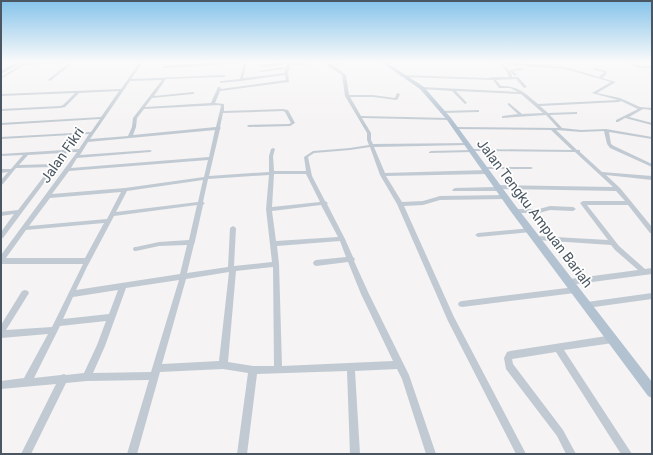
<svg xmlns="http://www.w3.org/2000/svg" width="653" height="455" font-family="Roboto,sans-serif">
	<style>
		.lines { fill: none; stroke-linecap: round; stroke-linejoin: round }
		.minor { fill: #c1cad2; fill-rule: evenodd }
		.major { fill: #b3c2d1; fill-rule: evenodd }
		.labels { text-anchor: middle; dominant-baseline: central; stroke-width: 3.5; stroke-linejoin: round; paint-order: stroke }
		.street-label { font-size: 14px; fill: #4a5661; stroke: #fff }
	</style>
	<rect width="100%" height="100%" fill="#f5f3f3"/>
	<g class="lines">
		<g class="minor">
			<path d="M25,62H28V63L74,62L50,81L48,80L49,79L69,63L24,65L1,79V77Z"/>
			<path d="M140,62H143L131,79L224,75L226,76L224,77L166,79L154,96L193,92L195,93L193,94L152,98L145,107L211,103L218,87H220L221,89L286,80L285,75L241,81L220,83V81H221L240,79L244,63L164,68H163V66L231,62H247L243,78L284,73L287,64L261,67V65H262L288,62H290V63H307L309,64L307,65H290L288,73L289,82L220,91L215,103L224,104V111L283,109L288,110L295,123L290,126L249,127L247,126L248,125L289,124L291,123L285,112L283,111L223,113L220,127L221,128L220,129L209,176L269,172V156L271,149L273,148L275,149L273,156L274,171H306L304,157L313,151L350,148L369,145L367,140V133L345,96L342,75L328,66L325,62H328L331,64L347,62L333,65L346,75L349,95H373L395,98L397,93L400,94L398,99L396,100L373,97H350L361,116L450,118V120H449L362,118L371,133V140L373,144L468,143L470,144L468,145L374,147L385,173L487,170L490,172L487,174L386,176L402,202L423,201L440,196L505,195L508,197L505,199L440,200L423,205L404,206L454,317L526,454H516L448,321L397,204L380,175L370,147L350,150L314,153L308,157L312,176L325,201L328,203L327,204L345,239L353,257L355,259L354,261L369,294L409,375L436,454H426L402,379L397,369L355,371L360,454H350L347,371L257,374L247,454H237L248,373L223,369L160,372L137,454H127L149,380L87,381L66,383L31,454H21L56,384L1,389V381L24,378L48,334L1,338V325L22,291L25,290L28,291L29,293L6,330L52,327L83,264H1V255L77,152H67L3,238H1V232L14,214L1,216V212L18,210L51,167L16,168L3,184L1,185V180L8,172L1,173V169H11L23,155L1,156V154L79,149L89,134L1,139V137L91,132L100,119L1,125V123L101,117L119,91L79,93L65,107L60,108L1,111V109L60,106L63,105L75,93L1,96V94L121,89ZM162,80L133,118L132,127L128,136L90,139L130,81ZM219,105L221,106L216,127L133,135L136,127L137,118L144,109ZM215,130L209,157L71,168L77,158L150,152L152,151L150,150L80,155L88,142ZM62,153L54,164L19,165L28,155ZM208,160L204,177L125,188L52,194L69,171ZM274,174H306L320,202L272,207ZM269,175L266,209L272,262L234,266L236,228L233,226L230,228L228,267L187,273L194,244L195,242V241L203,205L205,203L203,202L208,179ZM203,180L198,202L116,212L127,191ZM121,192L107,219L29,226L50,198ZM197,205L189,240L159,242L136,247H134L133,249L134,251H136L159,246L187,245L180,274L76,290L87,267L114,216ZM321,205L338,237L276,241L272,211ZM104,223L85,258H6L26,230ZM340,241L346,257L316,260L314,261L313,263L314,265L316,266L348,262L361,294L393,361L282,366L279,264L277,246ZM273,267L274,366H253L228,362L236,271ZM229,272L219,361L162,364L186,279ZM179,280L151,372L93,373L105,346L126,288ZM118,290L109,314L63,319L73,297ZM106,321L97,345L84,373L66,375L64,374L61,375L34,378L60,326Z"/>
			<path d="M491,62H502L565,67L599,77L604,72L594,70V68L607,71L606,75L602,78L616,82L597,93L620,98L640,107L652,108V110L643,109L629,117L652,123V125L625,118L618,122H616V120L638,109L621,101L619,102L540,106L548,113L577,112V114H576L550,115L562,128L581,130L606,129L652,137V139L609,132L611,144L614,146L652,164V167L610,148L607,144L604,131L581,132L556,130L577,150H580V152L602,172L652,176V180L606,175L620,188L652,227V233H650L628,205H587L619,246L645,269L652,268V274L570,285L568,284L567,282L568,280L570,279L638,270L615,250L611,245L537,240L534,238L537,236L608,240L580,203L583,201H625L616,191L501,189V190L499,191H453L452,190L455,188L495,187V186L497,185L613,187L575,152L475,151L473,152L429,153V152L431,151L470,150L472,149L572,150L551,130L455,129L453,128L455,127L558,128L546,115L502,118V116H503L518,114L508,105V103H509L522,114L543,113L521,94L456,91L467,103L465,104L452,91L422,89L420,88L422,87L518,92L510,88H499L493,80L402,77L400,76L402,75L488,78L493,77H509L507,72L499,63H492ZM503,64L565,69L611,82L592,93L618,100L538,104C526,94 517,85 501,86L496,80L516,79L524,88L527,87L518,77H512L511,72Z"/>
			<path d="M626,62H630L640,66H652V68H639Z"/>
			<path d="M283,67L285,68L284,69L261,72L259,71Z"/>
			<path d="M521,68L523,69L522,70L513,71L517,75L515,76L509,70Z"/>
			<path d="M478,110H479V112L442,113L440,112L442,111Z"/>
			<path d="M482,167H531L533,168L531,169H484L482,168Z"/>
			<path d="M550,206L573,207L576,209L573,211L550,210L539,213H516L513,211L516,209H539Z"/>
			<path d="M531,228L534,230L531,232L478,237L475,235L478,233Z"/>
			<path d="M575,287L578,288L579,290L578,292L575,293L462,307L459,306L458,304L459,302L462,301Z"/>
			<path d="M652,293V299L587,308L584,307L583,305L584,303L587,302Z"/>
			<path d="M613,335L616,336L617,339L616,342L613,343L564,350L632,454H621L556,352L512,359L513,364L563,430L576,454H566L557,436L506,369L504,358L507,352L510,351Z"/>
		</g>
		<g class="major">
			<path d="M17,62H22L1,74V71Z"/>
			<path d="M381,62H386L424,87L451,118L515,205L652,382V398L648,396L509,209L447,120L420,89Z"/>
		</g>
	</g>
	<linearGradient id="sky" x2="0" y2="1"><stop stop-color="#85c3ea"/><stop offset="0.49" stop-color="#fafafa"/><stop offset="1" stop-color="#fafafa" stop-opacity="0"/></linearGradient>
	<rect width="653" height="126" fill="url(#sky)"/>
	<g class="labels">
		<g class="street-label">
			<text transform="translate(62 155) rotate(-55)">Jalan Fikri</text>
			<text transform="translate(535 213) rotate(53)">Jalan Tengku Ampuan Bariah</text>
		</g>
	</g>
	<rect width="653" height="455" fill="none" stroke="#4a5661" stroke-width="4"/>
</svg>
